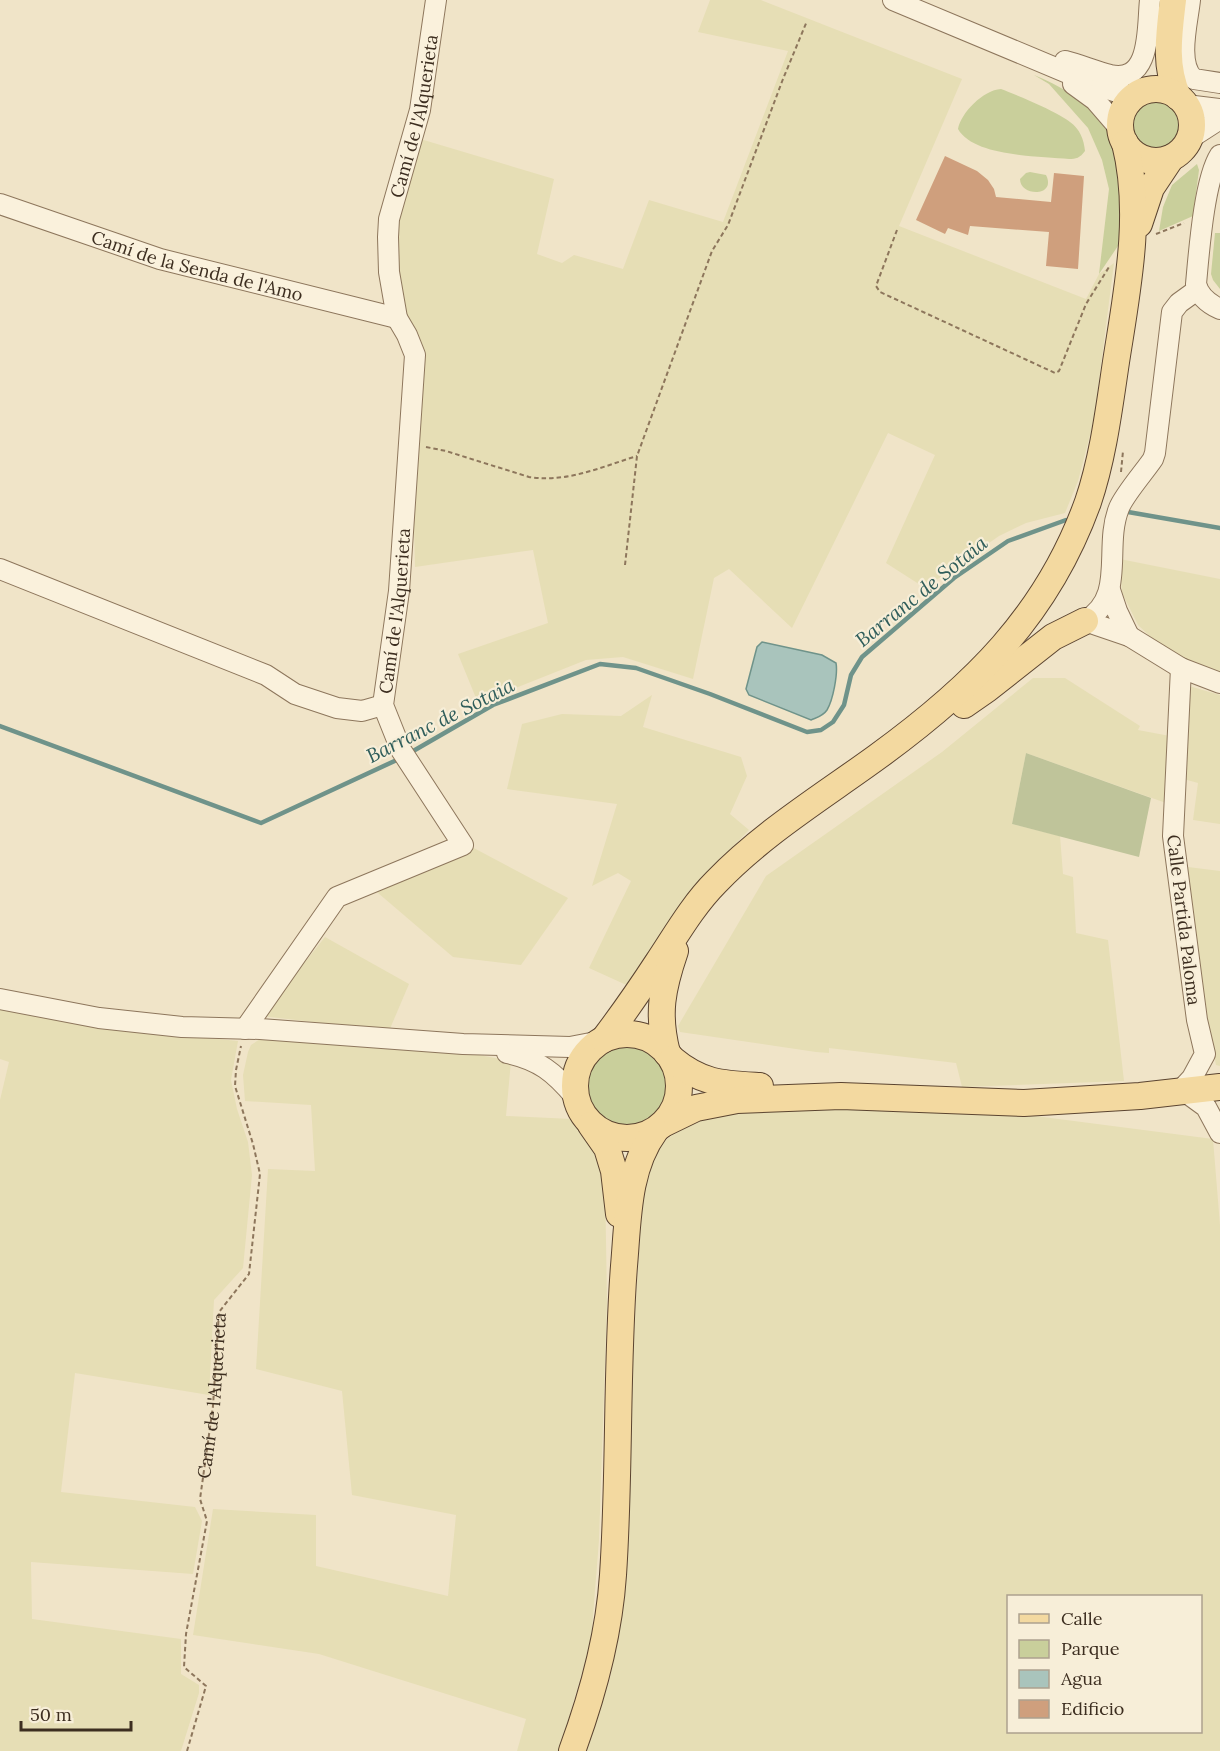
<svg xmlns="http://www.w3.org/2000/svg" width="1220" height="1751" font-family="Lora,serif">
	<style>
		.farmland { fill: #e6deb5; fill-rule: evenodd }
		.green { fill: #c9cf9b }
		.cemetery { fill: #bfc49a }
		.water { fill: #a9c4bc; stroke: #6f938a; stroke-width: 1.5 }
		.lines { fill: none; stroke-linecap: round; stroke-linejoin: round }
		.stream { stroke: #6f938a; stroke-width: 4.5 }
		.building { fill: #cf9f7d }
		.minor-casing { stroke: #8d765c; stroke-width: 22 }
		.major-casing { stroke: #5b4430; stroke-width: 28 }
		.path { stroke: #8d765c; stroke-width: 2; stroke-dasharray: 4.5 3; stroke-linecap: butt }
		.minor { stroke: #faf1dc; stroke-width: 20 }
		.major { stroke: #f3d9a0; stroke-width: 26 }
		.labels { text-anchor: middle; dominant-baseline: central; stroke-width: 4.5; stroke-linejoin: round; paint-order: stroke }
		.street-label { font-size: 18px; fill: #3d2e20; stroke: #f7eed8 }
		.water-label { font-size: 20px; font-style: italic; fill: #2f5d5a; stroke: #f7eed8 }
	</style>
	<rect width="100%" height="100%" fill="#f0e4c8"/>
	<g class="farmland">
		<path d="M710,0H761L962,79L899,226L1086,299L1099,274L1114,263L1094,420L1078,481L1065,513L1026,523L999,536L925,588L886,563L935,455L888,433L792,628L729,569L714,578L693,679L623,657L586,660L478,703L458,654L548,623L533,550L415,567L409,328L394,275L393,227L417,138L554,179L537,254L562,263L574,255L623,269L649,200L723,222L788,51L698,32Z"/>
		<path d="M1120,559L1220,579V674L1206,670L1157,643L1138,625L1122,593Z"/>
		<path d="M1033,678H1065L1140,726L1138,730L1170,736L1166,803L1026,753L1012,824L1060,836L1063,874L1073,877L1076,933L1108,940L1124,1081L962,1087L956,1063L829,1048V1053L816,1052L680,1032L678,1026L766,876L942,752Z"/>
		<path d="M1189,686L1220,695V824L1193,820L1198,783L1180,778Z"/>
		<path d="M652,695L643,727L741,757L747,776L730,814L749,830L713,867L682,905L633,988L589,968L631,881L618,873L592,886L617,804L507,789L522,724L562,714L621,716Z"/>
		<path d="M470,846L568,898L521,965L453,957L371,887Z"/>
		<path d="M1180,866L1220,871V1066L1216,1065Z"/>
		<path d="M325,937L409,984L389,1031L262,1016Z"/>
		<path d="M0,1005L100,1027L238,1041L231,1080L237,1109L248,1142L252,1175L243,1268L214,1300L209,1395L75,1373L61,1492L195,1507L202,1521L193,1574L31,1562L32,1619L181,1639V1674L199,1685V1693L181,1751H0V1100L9,1062L0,1059Z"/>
		<path d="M260,1039L452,1050L511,1061L506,1116L572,1119L588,1135L596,1153L605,1179L607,1303L599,1540L591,1641L564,1735L558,1751H517L526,1719L319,1654L193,1635L213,1509L316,1515V1566L448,1596L456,1515L352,1495L342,1391L256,1369L268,1169L315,1171L311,1105L245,1101L243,1075L248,1052L251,1045Z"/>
		<path d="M745,1105L997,1111L1213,1139L1220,1225V1751H586L610,1678L623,1604L631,1383L641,1216L645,1177L656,1153L664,1142L684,1123ZM1008,1596H1200V1732H1008Z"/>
	</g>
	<g class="green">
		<path d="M1034,75C1059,85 1085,100 1101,122L1105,123L1122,163L1120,243L1099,274L1109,189L1102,160L1088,128L1049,84Z"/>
		<path d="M1001,89C1017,95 1058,112 1070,122C1080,129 1084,140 1085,151C1080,158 1076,159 1069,159C1040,156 974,157 958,129C961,113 983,90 1001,89Z"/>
		<circle cx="1156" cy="124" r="28"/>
		<path d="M1197,164L1199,170L1193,216L1159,231L1163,207L1172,185Z"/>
		<path d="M1030,172L1046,175C1057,197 1020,197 1020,179L1026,173Z"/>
		<path d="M1215,233H1220V289L1213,280L1211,274Z"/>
		<circle cx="625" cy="1084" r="44"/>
	</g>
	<path class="cemetery" d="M1026,753L1151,798L1139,857L1012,824Z"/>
	<path class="water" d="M762,642L822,655L836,663C838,674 833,700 827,710C823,716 818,717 811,720L749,695L746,689L757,647Z"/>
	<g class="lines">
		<g class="stream">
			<path d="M1128,512L1220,528"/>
			<path d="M0,726L261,823L401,758"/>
			<path d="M408,754L493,705L600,664L636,668L710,694L807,732L821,730L833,722L844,705L851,675L862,657L954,578L1008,541L1066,520"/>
		</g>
	</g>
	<path class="building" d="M945,156L977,171L988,180L994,189L996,197L1051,202L1054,173L1084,176L1078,269L1046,266L1049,232L970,226L968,235L948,228L945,234L916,220Z"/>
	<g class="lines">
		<g class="minor-casing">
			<g id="minor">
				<path d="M893,0L1101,87L1133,97"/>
				<path d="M1190,0C1188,21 1176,64 1194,79L1220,83"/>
				<path d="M1065,61C1080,65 1095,71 1110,75C1152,84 1147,27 1150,0"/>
				<path d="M1073,84L1095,100L1120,129"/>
				<path d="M1186,105L1220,109"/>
				<path d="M1189,139L1220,119"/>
				<path d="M1220,155C1204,180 1199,252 1196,284C1199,296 1209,304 1220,309"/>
				<path id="s2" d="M0,204L160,259L397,318"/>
				<path d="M0,569L266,675L295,694L337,708L362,711L383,705"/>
				<path d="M1110,590L1117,611L1129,636"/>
				<path d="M1085,621C1127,597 1103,548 1119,508C1124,495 1145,471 1153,459L1155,453L1172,312L1179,303L1197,290"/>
				<path d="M1085,621L1129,636L1181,668L1220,683"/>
				<path d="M0,999L99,1018L182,1027L260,1029L463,1044L570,1047L601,1041"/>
				<path id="s3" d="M245,1029L337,897L463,845L401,750L383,705L399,591L415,355L407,335L397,318L389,272L388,237L389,219L420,110L436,0"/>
				<path d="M507,1053C539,1060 554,1072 575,1097"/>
				<path d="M1180,1091L1192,1078L1205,1054L1197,1020L1173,836L1181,668"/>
				<path d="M1184,1091L1206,1107L1220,1133"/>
			</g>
		</g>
		<g class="major-casing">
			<g id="major">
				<path d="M1173,0C1169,34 1164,65 1178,97"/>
				<circle cx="1156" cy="125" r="36"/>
				<path d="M1139,224L1151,188L1171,158"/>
				<path d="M964,705L987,689L1053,637L1085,621"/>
				<circle cx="627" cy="1086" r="52"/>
				<path d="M604,1039C623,1014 641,988 658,962C676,935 693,905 716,882C763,833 822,797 877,757C972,688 1047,616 1088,502C1103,458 1109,409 1116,362C1127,291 1143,214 1125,143"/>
				<path d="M667,1053C657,1014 662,989 675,951"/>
				<path d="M672,1059C702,1084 723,1084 760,1086"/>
				<path d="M663,1124L696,1108L737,1100L841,1096L1024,1103L1140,1096L1220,1087"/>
				<path d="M591,1125L607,1148L614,1171L619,1214"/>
				<path d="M572,1751C593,1694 609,1636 613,1575C620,1472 616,1369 624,1266C628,1221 627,1169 655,1131"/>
			</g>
		</g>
		<g class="path">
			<path d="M897,230L876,286L880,292L1055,373L1059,371L1086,304L1109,267"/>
			<path d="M1156,234L1184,223"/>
			<path d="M426,447L446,451L529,477C567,483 601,467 637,456"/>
			<path d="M1121,472L1123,451"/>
			<path d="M625,565L637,456L712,251L728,225L783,79L807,21"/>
			<path id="s1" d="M187,1751L206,1686L184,1667L186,1634L207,1521L200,1499L213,1406L219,1312L249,1274L260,1174L253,1144L235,1086L236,1070L241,1046"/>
		</g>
		<use href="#minor" class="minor"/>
		<use href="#major" class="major"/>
	</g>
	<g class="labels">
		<g class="street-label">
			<text stroke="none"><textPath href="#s3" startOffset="1058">Camí de l'Alquerieta</textPath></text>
			<text stroke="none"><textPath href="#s2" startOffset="207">Camí de la Senda de l'Amo</textPath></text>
			<text stroke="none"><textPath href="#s3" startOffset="554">Camí de l'Alquerieta</textPath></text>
			<text transform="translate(1184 920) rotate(83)">Calle Partida Paloma</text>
			<text stroke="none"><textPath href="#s1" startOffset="372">Camí de l'Alquerieta</textPath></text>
		</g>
		<g class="water-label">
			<text transform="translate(921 591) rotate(-39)">Barranc de Sotaia</text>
			<text transform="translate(440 720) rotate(-27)">Barranc de Sotaia</text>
		</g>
	</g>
	<rect x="1007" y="1595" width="195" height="138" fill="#f7eed8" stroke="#ada18e" stroke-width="1.5"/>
	<rect x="1019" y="1614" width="30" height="9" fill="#f3d9a0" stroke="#ada18e" stroke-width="1.5"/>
	<text x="1061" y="1625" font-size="18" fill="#3d2e20">Calle</text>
	<rect x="1019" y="1640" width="30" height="18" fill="#c9cf9b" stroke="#ada18e" stroke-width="1.5"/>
	<text x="1061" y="1655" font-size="18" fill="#3d2e20">Parque</text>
	<rect x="1019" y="1670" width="30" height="18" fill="#a9c4bc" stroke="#ada18e" stroke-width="1.5"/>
	<text x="1061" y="1685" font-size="18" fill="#3d2e20">Agua</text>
	<rect x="1019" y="1700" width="30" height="18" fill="#cf9f7d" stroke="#ada18e" stroke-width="1.5"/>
	<text x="1061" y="1715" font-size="18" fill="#3d2e20">Edificio</text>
	<path d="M21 1721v9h110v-9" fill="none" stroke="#3d2e20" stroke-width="3"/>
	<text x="30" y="1721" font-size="18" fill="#3d2e20" stroke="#f7eed8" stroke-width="4.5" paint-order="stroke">50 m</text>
</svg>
